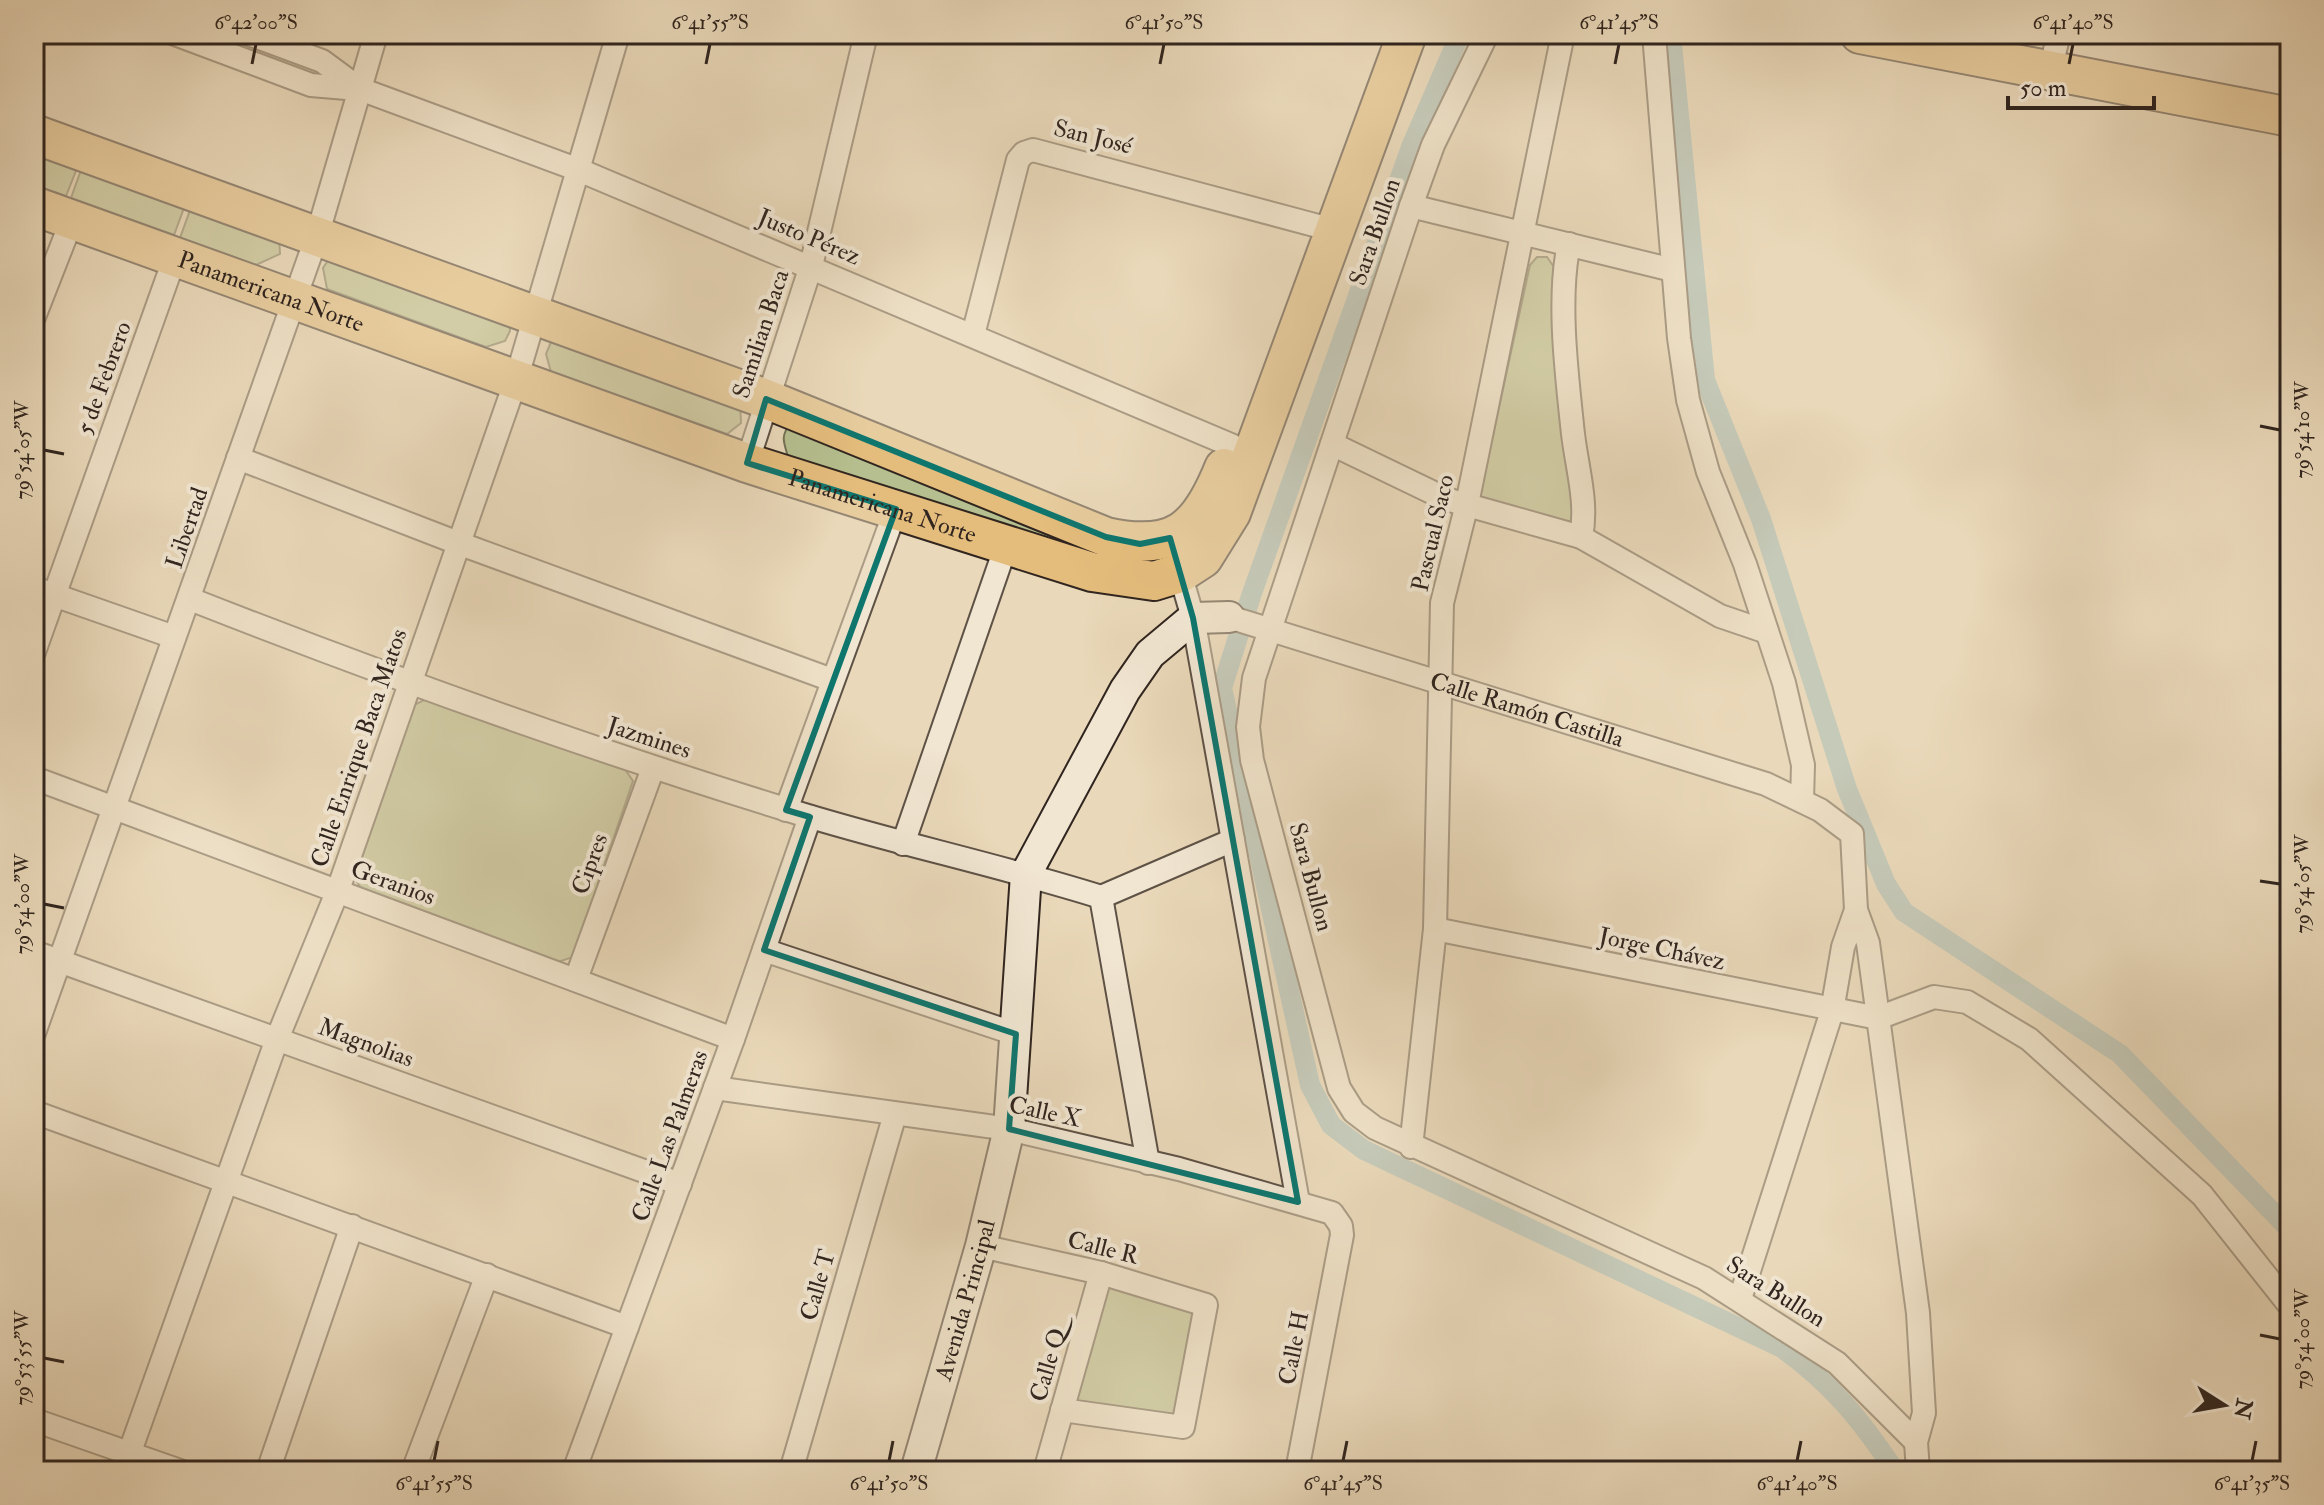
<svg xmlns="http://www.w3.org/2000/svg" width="2324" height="1505" font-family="'IM FELL Double Pica',serif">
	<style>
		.green { fill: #b6bf8f; stroke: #737257; stroke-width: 2 }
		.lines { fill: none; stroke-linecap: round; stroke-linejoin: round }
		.canal { stroke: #9bb8b9; stroke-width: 20 }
		.street-casing { stroke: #5e5246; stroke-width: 26 }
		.secondary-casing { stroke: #30251f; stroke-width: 34 }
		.highway-casing { stroke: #30251f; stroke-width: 42 }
		.street { stroke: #f1e6d2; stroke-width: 22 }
		.secondary { stroke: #f1e6d2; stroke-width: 30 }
		.highway { stroke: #e4bc7c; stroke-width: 38 }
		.marked { fill: none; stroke: #0f766e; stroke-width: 6; stroke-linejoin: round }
		.ticks { fill: none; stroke: #30251f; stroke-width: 3 }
		.labels { text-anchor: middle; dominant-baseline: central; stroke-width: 8; stroke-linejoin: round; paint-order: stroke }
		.street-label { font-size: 24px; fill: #30251f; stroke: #f1e6d2 }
		.neatline { fill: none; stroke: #30251f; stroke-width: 3 }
		.ticks-label { font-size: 20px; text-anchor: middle; fill: #30251f }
	</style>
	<rect width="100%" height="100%" fill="#e9d8b9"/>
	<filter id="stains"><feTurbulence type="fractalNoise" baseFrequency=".0025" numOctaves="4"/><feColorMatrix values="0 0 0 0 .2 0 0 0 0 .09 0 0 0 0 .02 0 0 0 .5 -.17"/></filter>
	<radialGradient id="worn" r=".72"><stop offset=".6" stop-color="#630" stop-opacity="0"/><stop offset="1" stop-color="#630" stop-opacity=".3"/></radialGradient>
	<g class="green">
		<path d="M34,141L81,158L66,196L34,185Z"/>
		<path d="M85,159L188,197L174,235L71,198Z"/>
		<path d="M194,199L279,237L280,254L256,265L180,238Z"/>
		<path d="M1537,257H1547L1554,267L1576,526L1482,500L1480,495L1530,265Z"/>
		<path d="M329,259L509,319L510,331L505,341L486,347L327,289L323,268Z"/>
		<path d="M558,337L740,401L741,423L727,434L551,372L546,354L551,342Z"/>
		<path d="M790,424L1101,555L788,457C784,442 780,437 790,424Z"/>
		<path d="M428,698L620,762L633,781L573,957L552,964L363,891L349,870L408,708Z"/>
		<path d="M1104,1285L1196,1309L1177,1413L1167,1417L1078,1402L1075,1396Z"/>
	</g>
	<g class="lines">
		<g class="canal">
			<path d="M1460,34L1411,147L1251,596L1222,688L1310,1085L1331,1125L1364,1150L1782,1348C1832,1384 1861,1420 1895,1471"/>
			<path d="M1671,34L1705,380L1761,519L1847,789L1886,884L1904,912L2120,1054L2290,1230"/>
		</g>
		<g class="street-casing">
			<g id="street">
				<path d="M175,34L311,85L358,89"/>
				<path d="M249,34L322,61L360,89L579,170L1233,446"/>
				<path d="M1487,34L1433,145L1411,206L1254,678L1248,727L1252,760L1339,1088L1354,1112L1375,1128L1704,1278L1837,1363L1916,1442"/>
				<path d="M1654,34L1679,338L1688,400L1708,472L1745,564L1784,683L1803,765L1802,801"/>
				<path d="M2050,70L2059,34"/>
				<path d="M1411,206L1673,270"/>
				<path d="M1569,244C1557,299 1567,377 1573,434C1577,468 1588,503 1581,537"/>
				<path d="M34,317L72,220"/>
				<path d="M973,335L1018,160L1024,153L1033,150L1333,230"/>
				<path d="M1332,444L1446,499L1581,537L1720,616L1767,632"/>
				<path d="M238,458L458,543L832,680"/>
				<path d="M747,463L811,266L866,34"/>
				<path d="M1177,563L1193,618L1298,1202"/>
				<path d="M34,588L174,637"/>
				<path d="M190,599C386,676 584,747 785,809C889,842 996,864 1101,897"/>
				<path id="s1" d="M1229,617L1766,784L1820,810L1852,834L1856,910L1868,943L1918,1313L1924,1413L1916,1442L1918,1471"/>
				<path d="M34,652L175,257"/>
				<path d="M34,778L733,1039"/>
				<path d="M786,810L896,509"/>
				<path d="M903,844L1007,543"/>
				<path d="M1101,897L1148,1163"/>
				<path d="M1101,897L1233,840"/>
				<path d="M1435,929L1878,1018L1934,997L1967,1002L2029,1039L2202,1195L2290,1306"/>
				<path d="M764,950L1016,1034"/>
				<path d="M34,952L680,1184"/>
				<path d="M576,979L653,768"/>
				<path d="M34,1033L317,236L376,34"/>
				<path d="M715,1088L1009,1129L1179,1169L1332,1213L1341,1226L1342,1235L1297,1471"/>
				<path d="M34,1112L627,1327"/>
				<path d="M1411,1147L1435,929L1442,603L1467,504L1563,34"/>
				<path d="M981,1246L1101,1273L1206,1305L1183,1427L1062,1410"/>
				<path d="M1740,1299L1832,1011L1843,947L1856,910"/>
				<path d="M34,1420L180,1471"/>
				<path d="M123,1471L277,1039L338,890L516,380L618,34"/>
				<path d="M268,1471L352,1226"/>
				<path d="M413,1471L487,1275"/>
				<path d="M574,1471L733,1039L810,817"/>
				<path d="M791,1471L895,1114"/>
				<path d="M1045,1471L1101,1273"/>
			</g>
		</g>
		<g class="secondary-casing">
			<g id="secondary">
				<path id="s2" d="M916,1471L981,1246L1009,1129L1026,874L1125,690L1150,654L1193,618L1229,617"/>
			</g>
		</g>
		<g class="highway-casing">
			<g id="highway">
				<path d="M1860,34L2290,117"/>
				<path d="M34,134L766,399L1106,537C1175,552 1199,530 1224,468"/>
				<path id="s3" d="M34,206L747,463L1092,572L1154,581L1180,573L1203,558L1231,513L1407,34"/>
			</g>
		</g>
		<use href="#street" class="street"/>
		<use href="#secondary" class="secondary"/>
		<use href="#highway" class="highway"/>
	</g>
	<path d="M0 0H2324V1505H0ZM766,399L1106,537L1140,544L1170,538L1193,618L1298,1202L1009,1129L1016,1034L764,950L810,817L786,810L896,509L747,463Z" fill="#e9d8b9" fill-opacity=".55" fill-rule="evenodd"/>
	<path class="marked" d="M766,399L1106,537L1140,544L1170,538L1193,618L1298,1202L1009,1129L1016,1034L764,950L810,817L786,810L896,509L747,463Z"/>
	<path class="ticks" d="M252,64L256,44M706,64L710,44M1160,64L1164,44M1615,64L1619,44M2069,64L2073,44M2260,426L2280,430M44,450L64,454M2260,881L2280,884M44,904L64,908M2260,1335L2280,1339M44,1358L64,1362M434,1461L438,1441M889,1461L893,1441M1343,1461L1347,1441M1797,1461L1801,1441M2252,1461L2256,1441"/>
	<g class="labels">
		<g class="street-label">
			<text transform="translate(1093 137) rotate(14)">San José</text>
			<text transform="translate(1375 232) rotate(-71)">Sara Bullon</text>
			<text transform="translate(809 237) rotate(23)">Justo Pérez</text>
			<text stroke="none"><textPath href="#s3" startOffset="252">Panamericana Norte</textPath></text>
			<text transform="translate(761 334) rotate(-72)">Samilian Baca</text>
			<text transform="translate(104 378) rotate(-70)">5 de Febrero</text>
			<text stroke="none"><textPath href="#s3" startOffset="900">Panamericana Norte</textPath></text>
			<text transform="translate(187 528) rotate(-71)">Libertad</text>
			<text transform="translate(1433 533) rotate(-77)">Pascual Saco</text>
			<text stroke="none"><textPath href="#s1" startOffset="312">Calle Ramón Castilla</textPath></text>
			<text transform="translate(649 738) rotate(18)">Jazmines</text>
			<text transform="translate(359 748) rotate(-71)">Calle Enrique Baca Matos</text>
			<text transform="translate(590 864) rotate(-70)">Cipres</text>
			<text transform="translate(1311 877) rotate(75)">Sara Bullon</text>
			<text transform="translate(393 883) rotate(20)">Geranios</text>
			<text transform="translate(1662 949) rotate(12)">Jorge Chávez</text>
			<text transform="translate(366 1043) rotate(20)">Magnolias</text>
			<text transform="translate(1045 1112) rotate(12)">Calle X</text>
			<text transform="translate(670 1136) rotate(-70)">Calle Las Palmeras</text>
			<text transform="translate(1103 1248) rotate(14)">Calle R</text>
			<text transform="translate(818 1285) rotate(-74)">Calle T</text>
			<text transform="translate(1776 1292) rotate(32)">Sara Bullon</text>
			<text stroke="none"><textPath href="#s2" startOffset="178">Avenida Principal</textPath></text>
			<text transform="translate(1294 1348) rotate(-79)">Calle H</text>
			<text transform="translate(1048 1365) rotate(-74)">Calle Q</text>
		</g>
	</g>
	<rect width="2324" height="1505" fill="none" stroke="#e9d8b9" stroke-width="88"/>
	<g transform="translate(2224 1405) rotate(101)" stroke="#f1e6d2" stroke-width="6" paint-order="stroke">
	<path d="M0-6L14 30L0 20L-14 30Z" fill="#30251f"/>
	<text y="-12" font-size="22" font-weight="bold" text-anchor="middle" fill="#30251f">N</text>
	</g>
	<path d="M2008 96v12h146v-12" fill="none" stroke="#30251f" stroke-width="4"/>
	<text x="2020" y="96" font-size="24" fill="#30251f" stroke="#f1e6d2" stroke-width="6" paint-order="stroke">50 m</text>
	<rect x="44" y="44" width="2236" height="1417" class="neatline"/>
	<g class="ticks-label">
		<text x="256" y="29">6°42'00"S</text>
		<text x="710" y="29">6°41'55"S</text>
		<text x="1164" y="29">6°41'50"S</text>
		<text x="1619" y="29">6°41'45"S</text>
		<text x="2073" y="29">6°41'40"S</text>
		<text transform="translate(2302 430) rotate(-90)" y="7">79°54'10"W</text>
		<text transform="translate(22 450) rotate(-90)" y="7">79°54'05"W</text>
		<text transform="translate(2302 884) rotate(-90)" y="7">79°54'05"W</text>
		<text transform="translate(22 904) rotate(-90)" y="7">79°54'00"W</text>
		<text transform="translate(2302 1339) rotate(-90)" y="7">79°54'00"W</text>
		<text transform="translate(22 1358) rotate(-90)" y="7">79°53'55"W</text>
		<text x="434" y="1490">6°41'55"S</text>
		<text x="889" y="1490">6°41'50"S</text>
		<text x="1343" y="1490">6°41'45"S</text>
		<text x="1797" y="1490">6°41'40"S</text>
		<text x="2252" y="1490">6°41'35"S</text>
	</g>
	<rect width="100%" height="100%" filter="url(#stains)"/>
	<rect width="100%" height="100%" fill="url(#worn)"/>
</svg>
